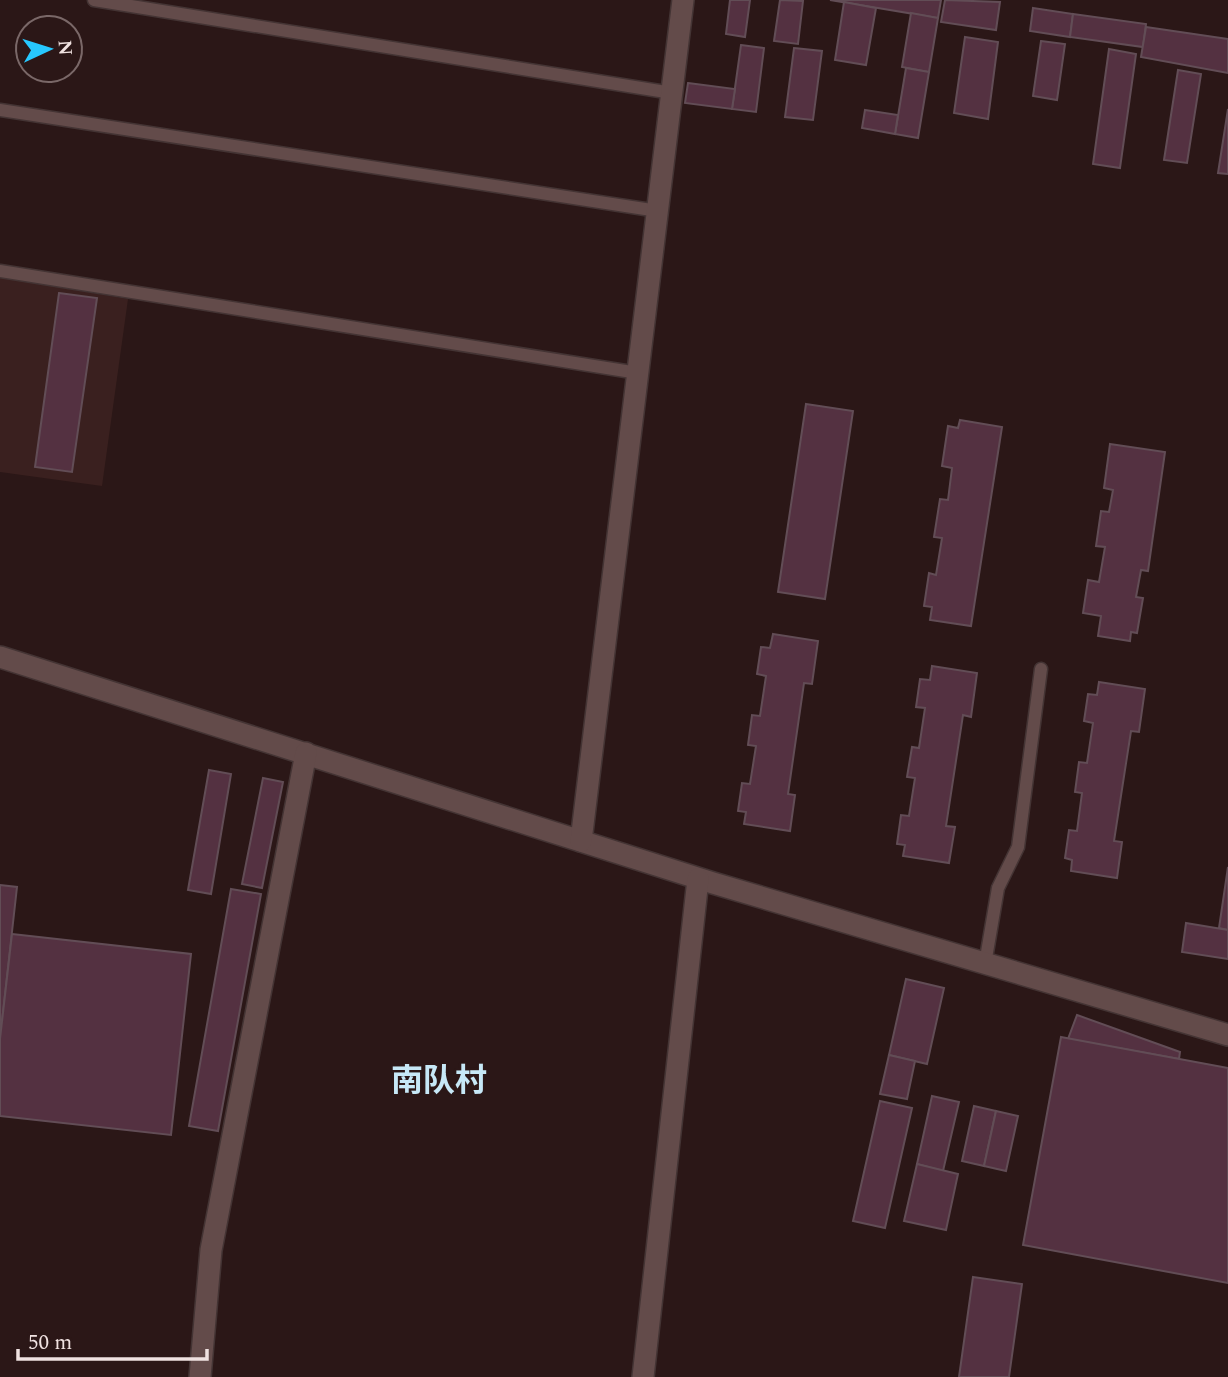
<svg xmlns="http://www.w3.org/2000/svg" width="1228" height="1377" font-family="Spectral,'Noto Sans SC',serif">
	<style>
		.built { fill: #3a201f }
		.building { fill: #543141; stroke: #624d56; stroke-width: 2 }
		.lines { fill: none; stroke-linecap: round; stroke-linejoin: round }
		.lane-casing { stroke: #443434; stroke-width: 15 }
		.street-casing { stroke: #443434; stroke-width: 24 }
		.lane { stroke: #634b4a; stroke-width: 12 }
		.street { stroke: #634b4a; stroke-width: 21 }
		.labels { text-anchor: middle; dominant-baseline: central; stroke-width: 5; stroke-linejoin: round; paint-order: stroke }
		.quarter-label { font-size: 32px; font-weight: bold; fill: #c7e8f7; stroke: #2b1717 }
	</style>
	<rect width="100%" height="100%" fill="#2b1717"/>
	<path class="built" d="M0,277L128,299L102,486L0,472Z"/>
	<g class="building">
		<path d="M730,0H750L745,37L726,34Z"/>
		<path d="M780,0L803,1L798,44L774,41Z"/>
		<path d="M830,0H941L938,18Z"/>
		<path d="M945,0L1000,2L996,30L941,22Z"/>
		<path d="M844,2L876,8L866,65L835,60Z"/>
		<path d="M1033,8L1073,14L1070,37L1030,31Z"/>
		<path d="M911,13L938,18L929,72L902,67Z"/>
		<path d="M1073,14L1146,24L1143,47L1070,37Z"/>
		<path d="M1146,27L1228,39V73L1141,57Z"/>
		<path d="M965,37L998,42L988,119L954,113Z"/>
		<path d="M1041,41L1065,44L1057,100L1033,96Z"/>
		<path d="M741,45L764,48L756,112L732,109Z"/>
		<path d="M794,48L822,51L813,120L785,117Z"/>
		<path d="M1109,49L1136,54L1120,168L1093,164Z"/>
		<path d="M906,68L929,72L918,138L895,134Z"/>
		<path d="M1178,70L1201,74L1187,163L1164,160Z"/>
		<path d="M688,83L735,89L732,109L685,103Z"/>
		<path d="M1228,109V174L1218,173Z"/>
		<path d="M865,110L898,115L895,134L862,128Z"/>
		<path d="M59,293L97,298L72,472L35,467Z"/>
		<path d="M806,404L853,411L825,599L778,592Z"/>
		<path d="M960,420L1002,427L971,626L930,620L932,607L924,606L929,573L936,575L942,538L934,537L940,499L948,500L952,468L942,466L948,426L958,428Z"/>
		<path d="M1110,444L1165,452L1148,571L1141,570L1136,597L1143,598L1137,633L1131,632L1130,641L1098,636L1101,616L1083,613L1088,580L1099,582L1105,547L1096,546L1101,511L1109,512L1113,490L1104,488Z"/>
		<path d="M773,634L818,641L812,684L804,683L788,794L795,795L790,831L744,824L746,812L738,811L742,783L750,784L756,746L748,745L752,715L760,716L766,676L757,674L761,647L770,648Z"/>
		<path d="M932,666L977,673L971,717L963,715L946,826L955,827L949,863L903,856L905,845L897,844L901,815L909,816L915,778L907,777L912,747L919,748L925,708L916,707L920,679L930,680Z"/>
		<path d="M1099,682L1145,689L1139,732L1131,731L1114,841L1122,842L1117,878L1071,871L1072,860L1065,858L1069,830L1077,831L1082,793L1075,792L1079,762L1087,763L1093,723L1084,721L1088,694L1097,695Z"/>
		<path d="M209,770L231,774L211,894L188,890Z"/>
		<path d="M263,778L283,782L262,888L242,884Z"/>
		<path d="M1228,867V930L1219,928Z"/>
		<path d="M0,885L17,887L0,1039Z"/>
		<path d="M231,889L261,894L218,1131L189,1126Z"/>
		<path d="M1186,923L1228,930V959L1182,952Z"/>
		<path d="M12,934L191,954L171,1135L0,1116V1039Z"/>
		<path d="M906,979L944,988L927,1064L889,1055Z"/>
		<path d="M1077,1015L1180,1052L1179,1059L1068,1039Z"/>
		<path d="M1061,1037L1228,1068V1283L1023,1245Z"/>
		<path d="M889,1055L915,1061L907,1099L880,1094Z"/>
		<path d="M932,1096L959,1102L943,1171L917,1164Z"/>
		<path d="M880,1101L912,1108L885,1228L853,1221Z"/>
		<path d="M974,1106L996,1111L984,1166L962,1161Z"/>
		<path d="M996,1111L1018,1116L1006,1171L984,1166Z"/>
		<path d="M917,1164L958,1174L946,1230L904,1221Z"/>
		<path d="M973,1277L1022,1284L1009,1377H959Z"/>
	</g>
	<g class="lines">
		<g class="lane-casing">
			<g id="lane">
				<path d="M94,0L672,93"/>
				<path d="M0,110L658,211"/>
				<path d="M0,271L638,373"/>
				<path d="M985,964L998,888L1018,847L1041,669"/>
			</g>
		</g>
		<g class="street-casing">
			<g id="street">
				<path d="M0,657L713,883L1228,1035"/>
				<path d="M581,841L683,0"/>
				<path d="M200,1377L211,1250L306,753"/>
				<path d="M643,1377L698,879"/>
			</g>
		</g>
		<use href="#lane" class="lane"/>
		<use href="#street" class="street"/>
	</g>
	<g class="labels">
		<g class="quarter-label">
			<text x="439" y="1081">南队村</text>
		</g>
	</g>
	<g transform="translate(49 49) rotate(86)"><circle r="33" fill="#2b1717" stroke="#7a6868" stroke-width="2"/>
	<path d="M0-5L12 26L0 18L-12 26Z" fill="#27c8ff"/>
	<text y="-10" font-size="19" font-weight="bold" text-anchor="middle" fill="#f0e2e1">N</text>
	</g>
	<path d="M18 1349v10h189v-10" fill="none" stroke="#f0e2e1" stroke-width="3.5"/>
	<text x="28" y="1349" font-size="21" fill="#f0e2e1" stroke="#2b1717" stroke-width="5" paint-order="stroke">50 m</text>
</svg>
